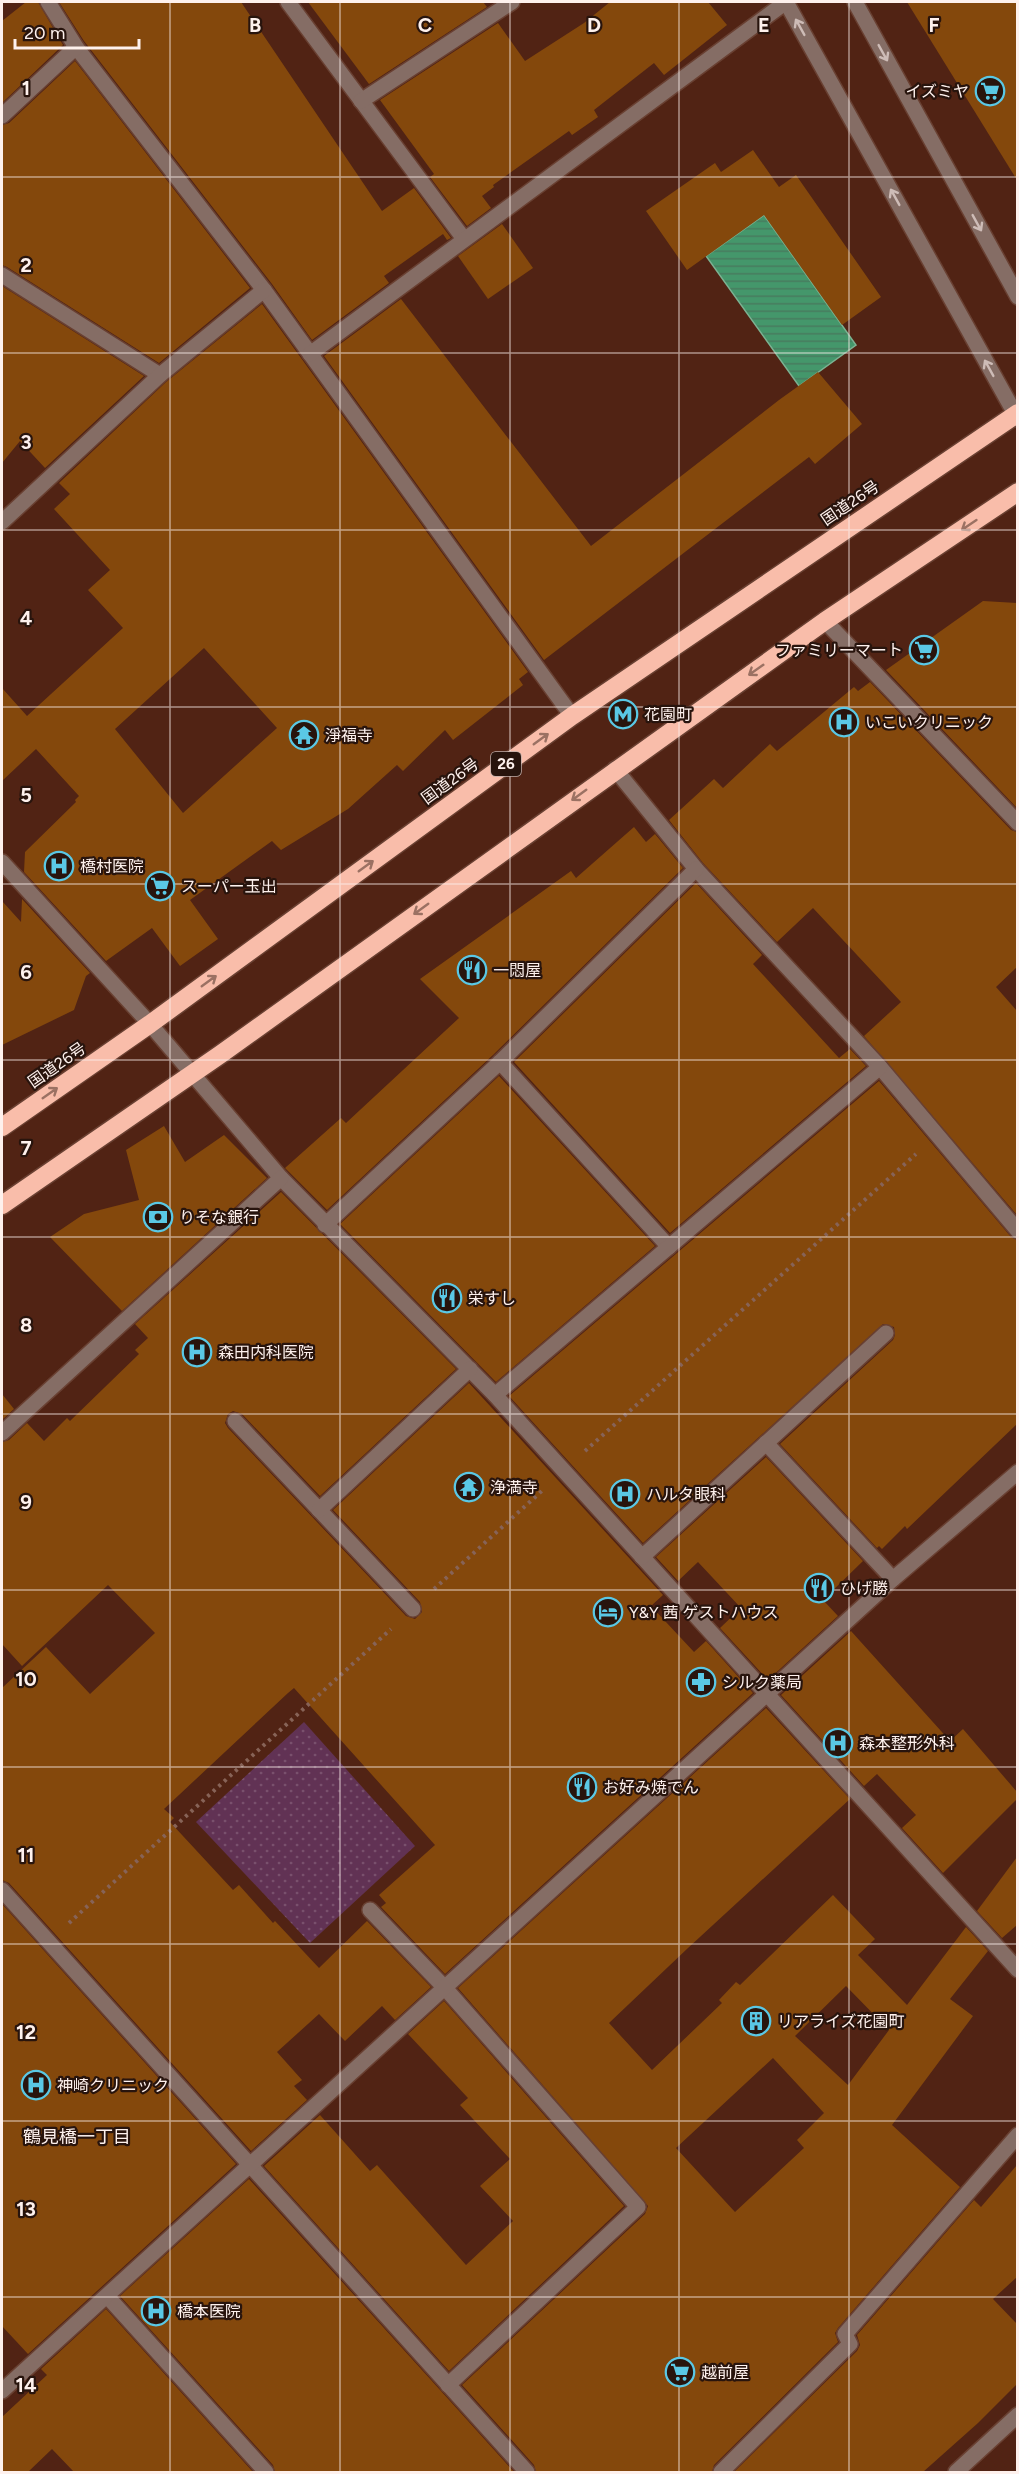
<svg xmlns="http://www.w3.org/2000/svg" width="1019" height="2474" font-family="Figtree,'Noto Sans JP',sans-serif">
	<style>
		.park { fill: url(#park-dots) }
		.water { fill: url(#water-rules); stroke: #7cb292; stroke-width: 1.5 }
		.building { fill: #84480c; fill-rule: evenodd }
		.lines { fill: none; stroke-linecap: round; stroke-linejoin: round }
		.minor-casing { stroke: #694032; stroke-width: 18 }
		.highway-casing { stroke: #694032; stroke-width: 21 }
		.path { stroke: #876357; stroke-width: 4; stroke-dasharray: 3 4.5; stroke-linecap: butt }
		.minor { stroke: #856d65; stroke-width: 15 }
		.highway { stroke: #f9bdaa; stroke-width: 18 }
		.oneway { stroke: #cebcb7 }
		.oneway2 { stroke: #9b7163 }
		.grid { fill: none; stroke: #fef1ed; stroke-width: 1.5; stroke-opacity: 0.55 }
		.labels { text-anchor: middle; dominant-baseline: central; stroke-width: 4.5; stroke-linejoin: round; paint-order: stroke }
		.shield { fill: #28140d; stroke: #beafaa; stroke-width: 1.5 }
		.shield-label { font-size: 15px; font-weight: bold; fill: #fef1ed }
		.poi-label { font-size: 16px; fill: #fef1ed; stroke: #28140d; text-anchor: start }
		.street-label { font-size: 16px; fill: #fef1ed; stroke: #28140d }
		.neighbourhood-label { font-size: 18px; fill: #fef1ed; stroke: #28140d }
		.grid-label { font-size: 20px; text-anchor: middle; font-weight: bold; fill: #fef1ed; stroke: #28140d; stroke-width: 4.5; stroke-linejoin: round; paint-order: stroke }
	</style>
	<defs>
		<pattern id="park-dots" width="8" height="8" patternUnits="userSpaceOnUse" patternTransform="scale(1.5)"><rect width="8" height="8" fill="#613254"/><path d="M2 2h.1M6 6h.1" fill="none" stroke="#79506d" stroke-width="1.8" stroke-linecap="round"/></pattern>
		<pattern id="water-rules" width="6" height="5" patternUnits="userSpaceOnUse" patternTransform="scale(1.5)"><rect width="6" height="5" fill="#44976b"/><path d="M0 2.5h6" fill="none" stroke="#477b5e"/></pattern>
	</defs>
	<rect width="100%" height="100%" fill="#512314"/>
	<path class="park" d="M304,1722L415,1846L310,1943L196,1822Z"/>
	<path class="water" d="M764,215L856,345L799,386L706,256Z"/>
	<g class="building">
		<path d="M26,2H38L63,45L2,103V21Z"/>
		<path d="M59,2H241L382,211L414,188L451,238L447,240L443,234L384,276L389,283L312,340L272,284L84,41Z"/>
		<path d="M308,2H483L487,7L369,84Z"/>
		<path d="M610,2H708L727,25L664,75L654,63L594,110L598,117L572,135L569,131L493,185L494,187L482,196L491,208L467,226L430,177L434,174L380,100L498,23L525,61L584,23Z"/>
		<path d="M907,2H1017V180Z"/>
		<path d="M75,61L250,288L159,363L7,267L2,265V125L9,123Z"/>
		<path d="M753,150L779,187L796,175L881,297L842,325L764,215L687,270L646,211L715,163L721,172Z"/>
		<path d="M502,224L533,268L488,299L458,256Z"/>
		<path d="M2,286L144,376L45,468L20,441L2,463Z"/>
		<path d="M401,299L591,546L779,400L818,372L862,424L815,464L809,457L544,660L324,356Z"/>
		<path d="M262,304L528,672L519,679L523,685L453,740L445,730L403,771L397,765L348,809L281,850L272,841L190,900L218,939L180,966L152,928L106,961L24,872L25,852L76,802L75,800L79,796L36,749L2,781V688L27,716L123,628L88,590L110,570L54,509L70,494L59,483L166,382ZM204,648L277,728L183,813L115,729Z"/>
		<path d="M983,601L1017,603V808L886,670Z"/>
		<path d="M870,682L1011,830L1017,832V967L996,987L1017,1011V1215L864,1036L901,1002L813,908L777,942L703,863L669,820L714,779L723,788L770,744L777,751L854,687L858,691Z"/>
		<path d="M634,827L646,842L655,834L683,868L493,1055L327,1210L285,1168L341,1118L346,1123L459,1018L420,979L571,871L576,878Z"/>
		<path d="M696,883L762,955L753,964L839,1058L850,1049L866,1066L670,1233L514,1062Z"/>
		<path d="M22,899L90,973L86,976L74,1010L2,1045V901L21,922Z"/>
		<path d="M499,1076L655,1246L496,1382L340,1224Z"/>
		<path d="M879,1081L1011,1237L1017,1240V1424L907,1529L905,1526L882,1549L879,1546L877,1548L780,1444L893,1340L895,1335L894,1327L883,1324L643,1543L509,1396Z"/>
		<path d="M164,1126L185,1162L224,1135L267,1178L122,1311L50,1237L84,1214L139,1200L126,1150Z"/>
		<path d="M281,1192L456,1369L320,1496L242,1414L233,1411L228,1414L225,1423L228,1428L406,1616L415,1619L422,1612L420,1602L333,1510L469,1383L663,1595L651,1606L694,1652L706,1641L753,1693L445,1974L381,1907L386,1903L379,1895L435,1845L294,1688L288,1693L164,1809L174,1818L170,1822L233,1890L239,1885L273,1923L275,1921L319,1968L367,1921L431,1987L395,2020L382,2006L345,2041L319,2014L277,2052L302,2080L294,2086L307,2100L251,2151L9,1883L2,1880V1688L46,1647L90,1694L155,1633L108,1585L22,1666L2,1644V1442L9,1440L27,1423L44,1441L67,1418L70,1421L139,1354L135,1350L148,1338L135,1324Z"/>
		<path d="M2,1394L14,1409L2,1420Z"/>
		<path d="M766,1457L863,1561L823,1600L838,1616L768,1680L720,1628L741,1608L698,1562L678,1581L656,1557Z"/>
		<path d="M851,1631L950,1741L963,1729L1017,1792V1799L943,1873L902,1828L916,1815L877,1774L864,1786L781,1695Z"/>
		<path d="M766,1708L850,1799L688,1948L609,2023L652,2070L722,2003L719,2000L736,1982L740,1985L833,1895L875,1939L858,1955L907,2005L966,1927L988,1951L950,1999L973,2016L892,2125L960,2187L838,2328L835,2333L838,2342L714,2465L712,2472H536L534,2465L462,2385L645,2214L648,2206L458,1988ZM846,1986L889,2030L848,2085L795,2036ZM773,2058L824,2113L797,2140L804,2148L735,2212L676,2148Z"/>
		<path d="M1017,1857V1925L1002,1938L977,1911Z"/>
		<path d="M2,1904L236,2164L28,2354L2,2326Z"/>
		<path d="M444,2001L624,2206L449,2371L264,2166L320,2115L370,2171L377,2165L466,2265L513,2221L480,2186L510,2159L460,2105L468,2098L408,2034Z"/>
		<path d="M1017,2165V2277L993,2299L1017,2324V2384L978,2423L923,2472H734L857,2351L860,2345L857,2335L974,2200L981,2207Z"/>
		<path d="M249,2179L441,2391L514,2472H275L273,2465L120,2296Z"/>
		<path d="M106,2309L253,2472H74L52,2449L28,2472H2V2417L47,2375L41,2369Z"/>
	</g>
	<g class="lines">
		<g class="minor-casing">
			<g id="minor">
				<path d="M48,2L76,47L264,290L572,716"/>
				<path d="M288,2L464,239"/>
				<path d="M786,2L1018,419"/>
				<path d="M855,2L1018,297"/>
				<path d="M361,101L512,2"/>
				<path d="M2,116L76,47"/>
				<path d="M2,275L160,375"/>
				<path d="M310,354L786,2"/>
				<path d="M2,522L160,375L264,290"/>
				<path d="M825,621L1018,823"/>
				<path d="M615,769L696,869L880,1067L1018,1231"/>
				<path d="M2,862L150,1024L281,1178L495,1395L1018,1970"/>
				<path d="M500,1062L669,1247"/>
				<path d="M325,1225L500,1062L696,869"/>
				<path d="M495,1395L880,1067"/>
				<path d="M235,1421L413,1609"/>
				<path d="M2,1433L281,1178"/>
				<path d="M766,1443L893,1579"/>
				<path d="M319,1510L470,1369"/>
				<path d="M642,1557L886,1333"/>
				<path d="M2,1890L527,2472"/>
				<path d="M370,1910L445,1988L638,2207L448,2385"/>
				<path d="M107,2296L266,2472"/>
				<path d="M2,2391L893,1579L1018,1472"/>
				<path d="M721,2472L850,2344L845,2334L1018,2135"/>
				<path d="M956,2472L1018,2415"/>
			</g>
		</g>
		<g class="highway-casing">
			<g id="highway">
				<path d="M2,1127L150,1024L572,716L1018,413"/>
				<path d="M2,1205L221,1054L825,621L1018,492"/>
			</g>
		</g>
		<g class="path">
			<path d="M585,1451L916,1154"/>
			<path d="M434,1589L544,1489"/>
			<path d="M69,1923L391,1629"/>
		</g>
		<use href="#minor" class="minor"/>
		<use href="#highway" class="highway"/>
	</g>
	<defs><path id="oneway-shaft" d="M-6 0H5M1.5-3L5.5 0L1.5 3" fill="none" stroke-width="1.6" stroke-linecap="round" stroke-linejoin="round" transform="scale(1.5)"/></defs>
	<g class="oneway">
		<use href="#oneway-shaft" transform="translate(800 27) rotate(-119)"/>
		<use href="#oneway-shaft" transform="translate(883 53) rotate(61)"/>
		<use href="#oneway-shaft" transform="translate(895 197) rotate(-119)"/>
		<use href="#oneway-shaft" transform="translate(977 223) rotate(61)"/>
		<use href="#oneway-shaft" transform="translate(989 368) rotate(-119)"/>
	</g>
	<g class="oneway2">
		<use href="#oneway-shaft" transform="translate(969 525) rotate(146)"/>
		<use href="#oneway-shaft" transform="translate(756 670) rotate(145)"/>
		<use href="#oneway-shaft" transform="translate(541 739) rotate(-36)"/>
		<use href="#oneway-shaft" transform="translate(579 795) rotate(144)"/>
		<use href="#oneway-shaft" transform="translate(366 866) rotate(-36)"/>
		<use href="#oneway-shaft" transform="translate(421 909) rotate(144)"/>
		<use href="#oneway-shaft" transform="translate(209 981) rotate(-36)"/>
		<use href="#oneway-shaft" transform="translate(50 1093) rotate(-35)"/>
	</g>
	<path class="grid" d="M170,2V2472M340,2V2472M510,2V2472M679,2V2472M849,2V2472M2,177H1018M2,353H1018M2,530H1018M2,707H1018M2,884H1018M2,1060H1018M2,1237H1018M2,1414H1018M2,1590H1018M2,1767H1018M2,1944H1018M2,2121H1018M2,2297H1018"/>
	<defs>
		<g id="supermarket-ring" transform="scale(1.5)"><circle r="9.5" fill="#28140d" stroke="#5ac8e5" stroke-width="1.5"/><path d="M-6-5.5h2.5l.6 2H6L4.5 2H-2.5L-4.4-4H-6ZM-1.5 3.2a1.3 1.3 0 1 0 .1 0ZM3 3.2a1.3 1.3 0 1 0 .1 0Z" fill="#5ac8e5"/></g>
		<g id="metro-ring" transform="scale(1.5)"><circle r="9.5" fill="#28140d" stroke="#5ac8e5" stroke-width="1.5"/><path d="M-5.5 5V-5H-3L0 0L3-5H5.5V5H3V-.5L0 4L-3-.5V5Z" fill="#5ac8e5"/></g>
		<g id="hospital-ring" transform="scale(1.5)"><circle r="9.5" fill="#28140d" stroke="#5ac8e5" stroke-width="1.5"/><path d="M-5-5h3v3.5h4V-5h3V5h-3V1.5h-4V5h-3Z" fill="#5ac8e5"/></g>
		<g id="temple-ring" transform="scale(1.5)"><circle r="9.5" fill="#28140d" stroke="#5ac8e5" stroke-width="1.5"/><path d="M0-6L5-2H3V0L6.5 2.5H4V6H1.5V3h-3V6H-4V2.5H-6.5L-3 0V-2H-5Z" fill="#5ac8e5"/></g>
		<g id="restaurant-ring" transform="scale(1.5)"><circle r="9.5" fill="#28140d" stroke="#5ac8e5" stroke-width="1.5"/><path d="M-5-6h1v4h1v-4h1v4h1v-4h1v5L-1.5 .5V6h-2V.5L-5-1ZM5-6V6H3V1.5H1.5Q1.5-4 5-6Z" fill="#5ac8e5"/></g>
		<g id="bank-ring" transform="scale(1.5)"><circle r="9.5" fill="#28140d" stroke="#5ac8e5" stroke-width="1.5"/><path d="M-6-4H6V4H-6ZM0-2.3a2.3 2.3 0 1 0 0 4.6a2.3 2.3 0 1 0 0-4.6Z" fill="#5ac8e5"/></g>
		<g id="hotel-ring" transform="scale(1.5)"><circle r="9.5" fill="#28140d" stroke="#5ac8e5" stroke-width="1.5"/><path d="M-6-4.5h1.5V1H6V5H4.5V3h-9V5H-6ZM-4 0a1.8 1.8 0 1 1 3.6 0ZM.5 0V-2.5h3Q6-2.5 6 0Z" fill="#5ac8e5"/></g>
		<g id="pharmacy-ring" transform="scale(1.5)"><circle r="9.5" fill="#28140d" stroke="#5ac8e5" stroke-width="1.5"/><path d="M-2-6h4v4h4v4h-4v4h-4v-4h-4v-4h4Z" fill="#5ac8e5"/></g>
		<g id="building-ring" transform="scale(1.5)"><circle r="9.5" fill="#28140d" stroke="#5ac8e5" stroke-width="1.5"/><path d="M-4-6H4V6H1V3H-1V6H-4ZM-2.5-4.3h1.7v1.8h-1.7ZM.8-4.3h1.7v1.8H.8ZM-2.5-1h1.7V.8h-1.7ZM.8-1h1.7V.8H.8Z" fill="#5ac8e5"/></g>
	</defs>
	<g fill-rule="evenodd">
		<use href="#supermarket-ring" x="990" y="91"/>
		<use href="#supermarket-ring" x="924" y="650"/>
		<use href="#metro-ring" x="623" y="714"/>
		<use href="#hospital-ring" x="844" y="722"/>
		<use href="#temple-ring" x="304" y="735"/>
		<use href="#hospital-ring" x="59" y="866"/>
		<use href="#supermarket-ring" x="160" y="886"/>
		<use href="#restaurant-ring" x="472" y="970"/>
		<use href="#bank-ring" x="158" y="1217"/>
		<use href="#restaurant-ring" x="447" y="1298"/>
		<use href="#hospital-ring" x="197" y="1352"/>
		<use href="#temple-ring" x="469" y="1487"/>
		<use href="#hospital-ring" x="625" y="1494"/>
		<use href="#restaurant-ring" x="819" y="1588"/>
		<use href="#hotel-ring" x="608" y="1612"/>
		<use href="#pharmacy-ring" x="701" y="1682"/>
		<use href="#hospital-ring" x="838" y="1743"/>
		<use href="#restaurant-ring" x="582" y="1787"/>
		<use href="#building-ring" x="756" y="2021"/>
		<use href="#hospital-ring" x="36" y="2085"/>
		<use href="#hospital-ring" x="156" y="2311"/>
		<use href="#supermarket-ring" x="680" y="2372"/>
	</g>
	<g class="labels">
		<rect class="shield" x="491" y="752" width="30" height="24" rx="4.5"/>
		<g class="shield-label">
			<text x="506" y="764">26</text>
		</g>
		<g class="poi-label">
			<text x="969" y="91" text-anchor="end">イズミヤ</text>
			<text x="903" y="650" text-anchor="end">ファミリーマート</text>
			<text x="644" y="714">花園町</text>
			<text x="865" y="722">いこいクリニック</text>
			<text x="325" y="735">淨福寺</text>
			<text x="80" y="866">橋村医院</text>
			<text x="181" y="886">スーパー玉出</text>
			<text x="493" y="970">一悶屋</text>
			<text x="179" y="1217">りそな銀行</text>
			<text x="468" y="1298">栄すし</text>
			<text x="218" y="1352">森田内科医院</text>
			<text x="490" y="1487">浄満寺</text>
			<text x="646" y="1494">ハルタ眼科</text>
			<text x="840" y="1588">ひげ勝</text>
			<text x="629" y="1612">Y&amp;Y 茜 ゲストハウス</text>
			<text x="722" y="1682">シルク薬局</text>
			<text x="859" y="1743">森本整形外科</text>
			<text x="603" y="1787">お好み焼でん</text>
			<text x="777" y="2021">リアライズ花園町</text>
			<text x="57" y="2085">神崎クリニック</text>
			<text x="177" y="2311">橋本医院</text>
			<text x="701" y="2372">越前屋</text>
		</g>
		<g class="street-label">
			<text transform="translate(850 503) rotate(-34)">国道26号</text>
			<text transform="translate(450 781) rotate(-36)">国道26号</text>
			<text transform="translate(57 1065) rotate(-35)">国道26号</text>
		</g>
		<g class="neighbourhood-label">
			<text x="77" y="2137">鶴見橋一丁目</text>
		</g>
	</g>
	<g class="grid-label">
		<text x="255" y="32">B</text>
		<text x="425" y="32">C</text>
		<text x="594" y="32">D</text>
		<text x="764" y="32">E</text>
		<text x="934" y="32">F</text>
		<text x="26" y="95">1</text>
		<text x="26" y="272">2</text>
		<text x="26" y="449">3</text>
		<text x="26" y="625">4</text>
		<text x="26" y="802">5</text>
		<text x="26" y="979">6</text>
		<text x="26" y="1155">7</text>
		<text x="26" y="1332">8</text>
		<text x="26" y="1509">9</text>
		<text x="26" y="1686">10</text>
		<text x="26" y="1862">11</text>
		<text x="26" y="2039">12</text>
		<text x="26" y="2216">13</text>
		<text x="26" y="2392">14</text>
	</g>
	<rect width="1019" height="2474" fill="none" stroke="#fef1ed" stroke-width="6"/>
	<path d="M15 39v9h124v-9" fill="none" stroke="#fef1ed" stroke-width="3"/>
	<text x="24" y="39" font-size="18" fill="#fef1ed" stroke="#28140d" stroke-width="4.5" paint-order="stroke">20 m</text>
</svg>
